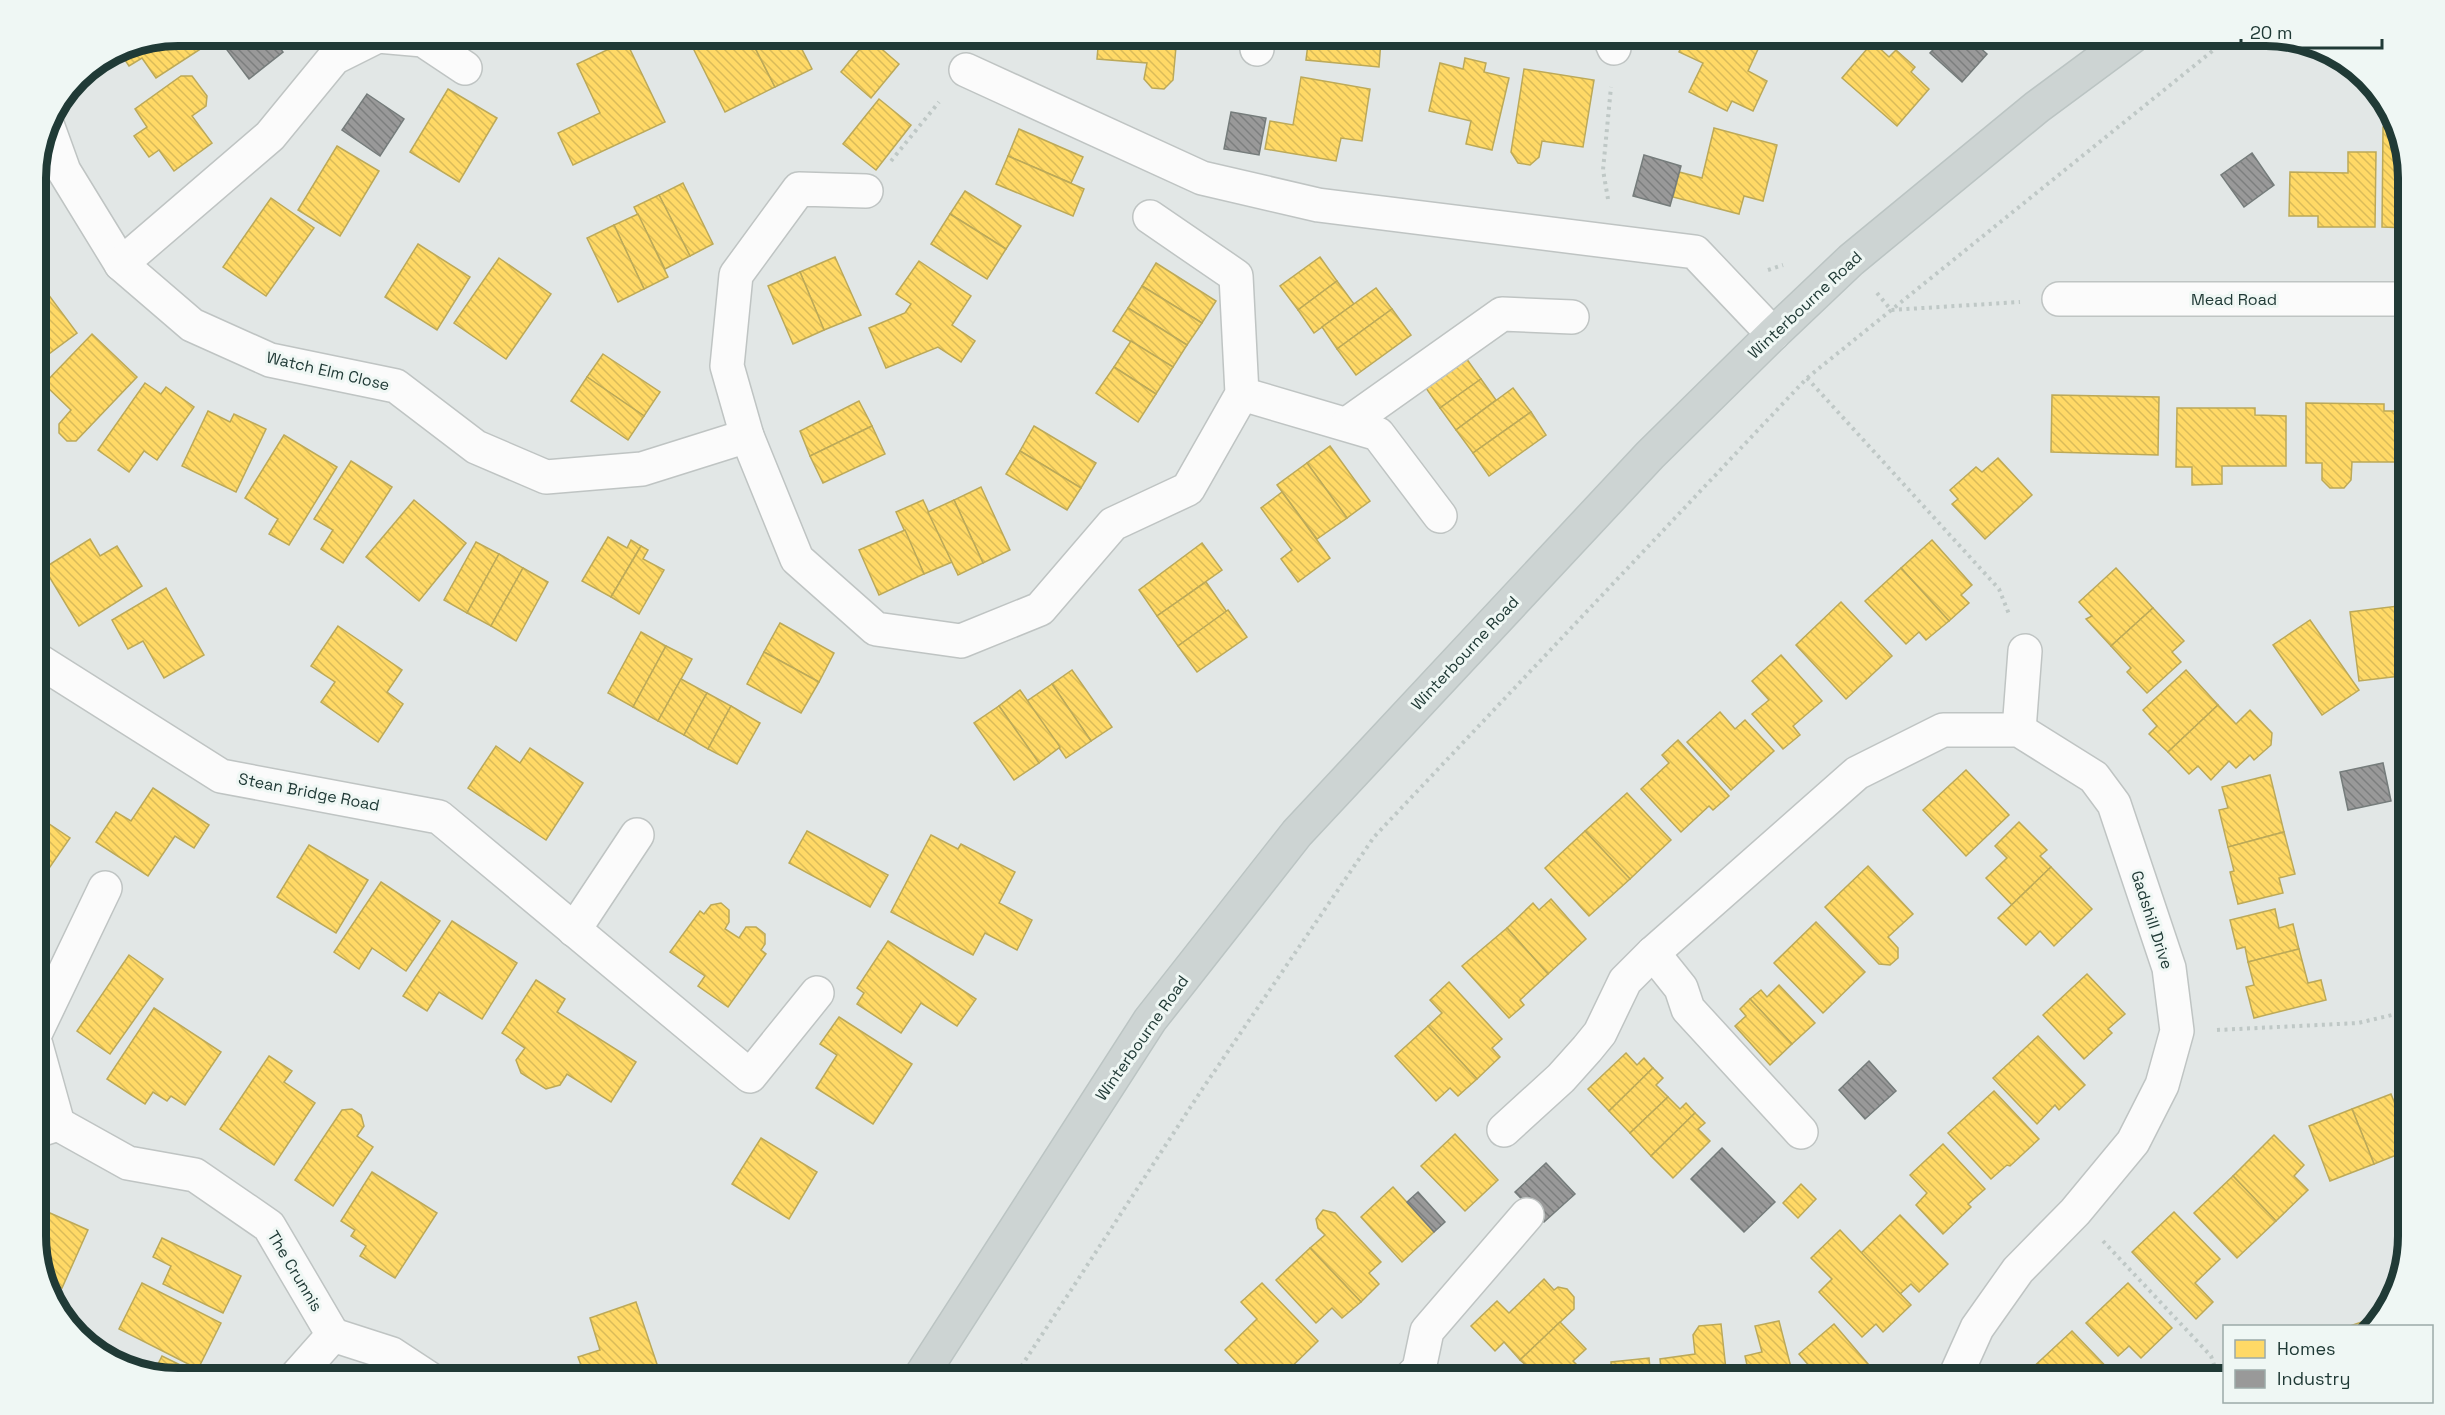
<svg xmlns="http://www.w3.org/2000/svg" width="2445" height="1415" font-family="'Space Grotesk',sans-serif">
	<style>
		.homes { fill: url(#homes-back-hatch); stroke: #bca958; stroke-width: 1.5 }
		.industry { fill: url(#industry-back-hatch); stroke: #757c7b; stroke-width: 1.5 }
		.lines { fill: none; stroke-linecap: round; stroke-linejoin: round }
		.minor-casing { stroke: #bfc4c3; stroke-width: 36 }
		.major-casing { stroke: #bbc4c3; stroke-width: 36 }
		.path { stroke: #bfc8c6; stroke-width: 4; stroke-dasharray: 3 4.5; stroke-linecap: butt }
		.minor { stroke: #fbfbfb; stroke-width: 33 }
		.major { stroke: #cdd4d3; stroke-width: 33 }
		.labels { text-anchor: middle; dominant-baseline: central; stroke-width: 6; stroke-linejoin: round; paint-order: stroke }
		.street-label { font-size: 16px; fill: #203a36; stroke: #eff7f4 }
		.rim { fill: none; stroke: #203a36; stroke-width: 8 }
	</style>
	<defs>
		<pattern id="homes-back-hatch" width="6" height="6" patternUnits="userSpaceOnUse" patternTransform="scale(1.5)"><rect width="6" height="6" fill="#ffd966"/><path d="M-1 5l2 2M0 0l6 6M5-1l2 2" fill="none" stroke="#dabb59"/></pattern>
		<pattern id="industry-back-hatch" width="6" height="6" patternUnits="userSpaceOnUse" patternTransform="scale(1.5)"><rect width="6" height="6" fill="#999"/><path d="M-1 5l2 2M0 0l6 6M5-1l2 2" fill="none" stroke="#7c7e7e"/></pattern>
	</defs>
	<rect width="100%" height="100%" fill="#e2e7e6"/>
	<g class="homes">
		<path d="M179,36H194L202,48L156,78L142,58L129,66L119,51L124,47Z"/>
		<path d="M687,36H749L775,87L725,112Z"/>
		<path d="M749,36H795L812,69L775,87Z"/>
		<path d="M978,36H1011L1006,48Z"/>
		<path d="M1099,36H1177L1173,80L1164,89L1152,88L1144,79L1147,63L1097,59Z"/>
		<path d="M1309,36H1378L1377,40H1381L1379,67L1306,60Z"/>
		<path d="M1686,36H1736L1759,47L1748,71L1767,81L1753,111L1732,101L1727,111L1689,92L1703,63L1679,52Z"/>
		<path d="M869,38L899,64L871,98L841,72Z"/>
		<path d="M626,41L665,122L573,165L558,133L600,113L577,64Z"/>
		<path d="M1873,42L1889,57L1896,50L1915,67L1911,72L1929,89L1897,126L1842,78Z"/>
		<path d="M1465,58L1486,63L1484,72L1509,78L1492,150L1466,144L1471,121L1429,111L1440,63L1463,69Z"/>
		<path d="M1524,69L1594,80L1583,147L1542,141L1539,157L1530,165L1518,163L1511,152Z"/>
		<path d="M181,76H192L207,96L206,106L192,116L212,143L174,171L159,150L149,157L134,136L147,127L135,109Z"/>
		<path d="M1301,77L1370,89L1362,141L1341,138L1336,161L1265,149L1270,121L1293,125Z"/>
		<path d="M448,89L497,118L459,182L410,152Z"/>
		<path d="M879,99L911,125L876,170L843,144Z"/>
		<path d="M2383,127L2395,128L2409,170V228L2382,227Z"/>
		<path d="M1714,128L1777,145L1763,201L1744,196L1739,214L1673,197L1679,172L1702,178Z"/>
		<path d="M1019,129L1083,157L1071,183L1008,156Z"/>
		<path d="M337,146L379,171L340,236L298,210Z"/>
		<path d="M2348,152H2376L2375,227H2318V216H2289L2290,172L2348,173Z"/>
		<path d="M1008,156L1084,189L1073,216L996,184Z"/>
		<path d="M683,183L713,244L690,256L659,195Z"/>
		<path d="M965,191L1021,226L1006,249L950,214Z"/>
		<path d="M659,195L690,256L665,269L634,207Z"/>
		<path d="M271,198L314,228L266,296L223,267Z"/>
		<path d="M638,214L668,277L644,289L614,225Z"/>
		<path d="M950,214L1006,249L987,279L931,244Z"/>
		<path d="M614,225L644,289L618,302L587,238Z"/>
		<path d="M418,244L470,277L437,330L385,297Z"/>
		<path d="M835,257L861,315L824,330L800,272Z"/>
		<path d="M1320,257L1337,281L1298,310L1280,286Z"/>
		<path d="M499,258L551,294L506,359L454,323Z"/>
		<path d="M36,261L47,276L39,282L77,333L38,362L36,360Z"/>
		<path d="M919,261L971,296L952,325L975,341L961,362L938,347L886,368L869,328L905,313L911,304L896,294Z"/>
		<path d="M1156,263L1216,301L1202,323L1142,286Z"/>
		<path d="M800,272L824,330L793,344L768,286Z"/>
		<path d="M1337,281L1354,304L1314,333L1298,310Z"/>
		<path d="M1142,286L1202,323L1187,345L1128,308Z"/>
		<path d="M1376,288L1392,309L1337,349L1322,327Z"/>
		<path d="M1128,308L1187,345L1173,367L1113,331Z"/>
		<path d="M1392,309L1411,335L1356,375L1337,349Z"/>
		<path d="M92,334L137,377L76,441H67L59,433V424L71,410L44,384Z"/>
		<path d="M1131,341L1173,367L1156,394L1114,367Z"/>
		<path d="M1461,351L1481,379L1440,408L1421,381Z"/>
		<path d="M603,354L660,392L644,416L587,377Z"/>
		<path d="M1114,367L1156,394L1138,422L1096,393Z"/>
		<path d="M587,377L644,416L628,440L571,401Z"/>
		<path d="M1481,379L1496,400L1456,430L1440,408Z"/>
		<path d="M145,383L161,394L166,387L194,407L157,460L144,451L129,472L98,450Z"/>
		<path d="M1513,388L1531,412L1473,453L1456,430Z"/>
		<path d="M2052,395L2159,397L2158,455L2051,452Z"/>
		<path d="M859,401L872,426L810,456L800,431Z"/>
		<path d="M2306,403L2384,404V411H2409V462H2352L2351,480L2344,488H2330L2322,480V463H2306Z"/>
		<path d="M2177,408H2255V415L2286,416V466H2222V484L2192,485V467H2176Z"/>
		<path d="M208,411L230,422L234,414L266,429L236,492L182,466Z"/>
		<path d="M1531,412L1546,435L1489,476L1473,453Z"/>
		<path d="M872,426L885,454L823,483L810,456Z"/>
		<path d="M1034,426L1096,463L1081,488L1020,451Z"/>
		<path d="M284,435L337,467L289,545L269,534L278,519L245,498Z"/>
		<path d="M1330,446L1370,501L1347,518L1307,463Z"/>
		<path d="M1020,451L1081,488L1067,510L1006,474Z"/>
		<path d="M1998,458L2032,495L1985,539L1952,504L1958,499L1950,490L1976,467L1982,472Z"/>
		<path d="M351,461L392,487L343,563L321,549L333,530L314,519Z"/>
		<path d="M1307,463L1347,518L1317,539L1277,485Z"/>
		<path d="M981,487L1010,550L983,563L954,500Z"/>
		<path d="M1282,492L1330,558L1298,582L1281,559L1292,550L1261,508Z"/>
		<path d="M414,500L466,543L419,601L366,557Z"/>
		<path d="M923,500L952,562L924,574L896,512Z"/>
		<path d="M954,500L983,563L958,575L928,512Z"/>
		<path d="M905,530L924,574L879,595L859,550Z"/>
		<path d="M36,533L48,554L36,560Z"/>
		<path d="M608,537L627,548L631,540L641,546L611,597L582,581Z"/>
		<path d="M90,539L100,556L117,546L142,586L79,626L44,568Z"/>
		<path d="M1932,540L1972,585L1961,595L1969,603L1949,621L1901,568Z"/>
		<path d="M476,542L499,554L467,613L444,600Z"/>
		<path d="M1202,543L1222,570L1157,616L1139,590Z"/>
		<path d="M641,546L648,550L643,559L664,570L639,614L611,597Z"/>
		<path d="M499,554L523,568L491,626L467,613Z"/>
		<path d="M523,568L548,582L516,641L491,626Z"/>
		<path d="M1901,568L1949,621L1926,640L1919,632L1906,644L1865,601Z"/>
		<path d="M2116,568L2153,608L2111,646L2086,619L2092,616L2079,602Z"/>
		<path d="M1206,582L1227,612L1178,646L1157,616Z"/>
		<path d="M166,588L204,655L164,678L143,641L128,649L112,620Z"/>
		<path d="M1841,602L1892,656L1846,699L1796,645Z"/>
		<path d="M2398,606L2402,631L2409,630V675L2359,681L2350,612Z"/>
		<path d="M2153,608L2184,641L2172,652L2181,662L2147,693L2127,672L2131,668L2111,646Z"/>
		<path d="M1228,610L1247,637L1197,672L1178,646Z"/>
		<path d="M2310,620L2359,690L2322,715L2273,645Z"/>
		<path d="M780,623L834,653L819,682L764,652Z"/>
		<path d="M338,626L402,670L387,692L403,704L378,742L321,702L335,682L311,666Z"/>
		<path d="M641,632L666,646L633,707L608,693Z"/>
		<path d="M666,646L692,659L658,721L633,707Z"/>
		<path d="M764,652L819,682L801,713L747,684Z"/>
		<path d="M1781,655L1822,701L1793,726L1800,735L1783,749L1752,714L1769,700L1752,681Z"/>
		<path d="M1072,670L1112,727L1091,741L1052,684Z"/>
		<path d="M2186,670L2218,705L2168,752L2149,734L2157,726L2143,710Z"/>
		<path d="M681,679L707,693L684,735L658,721Z"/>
		<path d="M1052,684L1091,741L1066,758L1027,701Z"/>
		<path d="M1020,690L1060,747L1039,763L999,706Z"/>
		<path d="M707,693L731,706L708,749L684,735Z"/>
		<path d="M2218,705L2236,724L2250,710L2272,733L2271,745L2254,760L2250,755L2236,768L2229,761L2211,780L2198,766L2189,774L2168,752Z"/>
		<path d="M731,706L760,723L737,764L708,749Z"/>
		<path d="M999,706L1039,763L1014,780L974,723Z"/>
		<path d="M1720,712L1735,729L1745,720L1774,751L1731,790L1687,742Z"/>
		<path d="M1678,740L1729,796L1713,810L1709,806L1681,832L1641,789L1669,763L1662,755Z"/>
		<path d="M496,746L520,763L530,748L583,783L546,840L468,788Z"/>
		<path d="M1966,770L2009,815L1966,856L1923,810Z"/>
		<path d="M2270,775L2284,832L2228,847L2219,810L2228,808L2222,787Z"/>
		<path d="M153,788L209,825L194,848L175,836L148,876L96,842L116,812L131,821Z"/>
		<path d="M1627,793L1671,840L1630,879L1585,831Z"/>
		<path d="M36,815L70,838L43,877L36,873Z"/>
		<path d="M2019,822L2047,850L2040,856L2051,867L2012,905L1986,878L2007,858L1995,846Z"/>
		<path d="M2409,825V860L2408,861L2400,828Z"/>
		<path d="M807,831L888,875L870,907L789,863Z"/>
		<path d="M1585,831L1630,879L1589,916L1545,868Z"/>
		<path d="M2284,832L2295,874L2279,878L2283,893L2238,904L2230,872L2234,871L2228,847Z"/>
		<path d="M931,835L958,849L961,844L1015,872L999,903L1032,920L1017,950L985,933L973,955L891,912Z"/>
		<path d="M309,845L368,880L336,933L277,897Z"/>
		<path d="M1868,866L1913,914L1888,937L1898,948V958L1890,965L1879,964L1825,907Z"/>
		<path d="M2051,867L2092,909L2054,946L2040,931L2026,945L1998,918Z"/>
		<path d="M381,882L440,921L406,971L372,948L359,969L334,952Z"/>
		<path d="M1551,899L1586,939L1548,974L1507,928L1533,903L1539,910Z"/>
		<path d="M721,903L729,910V922L725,929L739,938L746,927H756L765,934V944L761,950L766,954L728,1007L698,986L705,976L670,952L700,911L704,914L711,905Z"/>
		<path d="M2275,909L2279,928L2293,924L2299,949L2248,962L2245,947L2237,949L2230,920Z"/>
		<path d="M452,921L517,963L482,1019L439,992L427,1011L403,996Z"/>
		<path d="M1816,922L1865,972L1823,1013L1774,963Z"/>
		<path d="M1507,928L1548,974L1520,1000L1524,1005L1509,1018L1462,966Z"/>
		<path d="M888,941L976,999L957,1026L921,1003L901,1033L857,1004L864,993L857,988Z"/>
		<path d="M2299,949L2308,983L2321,980L2326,1000L2254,1018L2246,987L2254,985L2248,962Z"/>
		<path d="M129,955L163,979L110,1054L77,1031Z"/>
		<path d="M2087,974L2125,1014L2108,1029L2112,1033L2084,1059L2043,1015Z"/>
		<path d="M536,980L565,999L557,1012L636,1062L611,1102L567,1074L560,1085L546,1089L521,1073L516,1060L525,1048L502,1033Z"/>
		<path d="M1449,982L1502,1039L1492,1048L1500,1057L1477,1079L1428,1026L1442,1013L1430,1000Z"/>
		<path d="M1779,985L1815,1023L1792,1044L1750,999L1761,990L1767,997Z"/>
		<path d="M1750,999L1792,1044L1770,1065L1735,1026L1746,1016L1740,1009Z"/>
		<path d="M154,1008L221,1052L185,1105L171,1096L167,1101L153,1092L145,1104L107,1079Z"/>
		<path d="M839,1017L912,1064L873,1124L816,1088L837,1055L820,1044Z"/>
		<path d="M1428,1026L1477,1079L1458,1096L1450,1088L1436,1101L1395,1056Z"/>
		<path d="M2038,1036L2085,1085L2059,1110L2055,1105L2037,1124L1993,1078Z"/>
		<path d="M1626,1053L1637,1065L1644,1058L1653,1068L1609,1111L1588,1089Z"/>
		<path d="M269,1056L292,1071L284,1082L315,1103L274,1165L220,1129Z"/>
		<path d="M1653,1068L1663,1078L1656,1085L1668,1097L1630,1133L1609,1111Z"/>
		<path d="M1994,1091L2039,1139L2010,1166L2007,1165L1991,1179L1948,1133Z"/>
		<path d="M2391,1094L2409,1139V1150L2374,1164L2352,1109Z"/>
		<path d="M1668,1097L1680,1109L1686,1103L1695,1113L1651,1156L1630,1133Z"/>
		<path d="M352,1109L361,1115L364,1126L357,1136L373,1147L333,1206L295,1180L342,1110Z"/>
		<path d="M2352,1109L2374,1164L2330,1181L2309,1126Z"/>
		<path d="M1695,1113L1705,1123L1698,1129L1710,1141L1673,1178L1651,1156Z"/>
		<path d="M1455,1134L1498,1180L1465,1211L1421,1166Z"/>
		<path d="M2274,1135L2304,1165L2294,1176L2308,1190L2276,1221L2233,1176Z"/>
		<path d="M761,1138L817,1172L789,1219L732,1184Z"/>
		<path d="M1943,1144L1985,1189L1968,1204L1971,1207L1943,1234L1916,1205L1927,1193L1910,1175Z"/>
		<path d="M372,1172L437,1213L395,1278L360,1256L366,1246L351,1236L355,1230L341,1221Z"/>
		<path d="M2233,1176L2276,1221L2237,1258L2194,1213Z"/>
		<path d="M1801,1184L1816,1199L1798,1218L1783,1203Z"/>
		<path d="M1393,1187L1434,1232L1402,1262L1361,1217Z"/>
		<path d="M1323,1210L1335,1213L1381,1262L1369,1273L1379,1284L1361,1302L1310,1248L1325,1235L1318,1228L1316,1219Z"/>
		<path d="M2174,1212L2220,1259L2195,1283L2213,1302L2196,1319L2132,1252Z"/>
		<path d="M50,1213L88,1230L62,1288L49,1282L36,1245Z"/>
		<path d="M1900,1215L1948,1264L1919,1292L1911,1284L1900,1294L1861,1253Z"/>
		<path d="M1840,1230L1911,1305L1883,1332L1876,1324L1862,1337L1819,1292L1832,1279L1811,1258Z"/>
		<path d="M162,1238L241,1276L223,1313L163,1284L171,1266L153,1257Z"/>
		<path d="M1310,1248L1361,1302L1342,1318L1332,1308L1316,1323L1276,1280Z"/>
		<path d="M1544,1279L1554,1290L1558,1287L1567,1289L1574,1297V1309L1520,1360L1504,1342L1495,1351L1471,1326L1497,1301L1509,1313Z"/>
		<path d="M142,1283L221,1323L198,1369L119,1329Z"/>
		<path d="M1262,1283L1318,1341L1279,1379H1253L1225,1350L1257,1319L1241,1302Z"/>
		<path d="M2128,1283L2172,1328L2141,1358L2129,1346L2118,1356L2086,1323Z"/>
		<path d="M636,1302L662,1379H586L578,1357L600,1350L590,1318Z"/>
		<path d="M2379,1316L2371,1326H2350Z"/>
		<path d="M1779,1321L1794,1379H1735L1749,1374L1745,1356L1762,1352L1755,1326Z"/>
		<path d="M1560,1322L1586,1349L1573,1361L1586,1374L1582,1379H1529L1535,1373L1520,1360Z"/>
		<path d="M1721,1324L1727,1379H1662L1660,1359L1695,1354L1693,1335L1699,1326Z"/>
		<path d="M1834,1324L1874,1371L1864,1379H1814L1818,1376L1799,1354Z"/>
		<path d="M2072,1331L2117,1378V1379H2035L2028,1372Z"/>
		<path d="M125,1356L155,1370L162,1356L199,1374L196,1379H179L121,1364Z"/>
		<path d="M1649,1358L1651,1379H1612L1611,1362Z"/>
	</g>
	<g class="industry">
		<path d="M237,36H271L283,52L249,79L224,46Z"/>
		<path d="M1425,36H1466L1465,49L1424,45Z"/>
		<path d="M1946,36H1967L1987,54L1962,82L1930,53Z"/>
		<path d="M367,94L404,119L380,156L342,130Z"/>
		<path d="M1231,112L1266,118L1259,155L1224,149Z"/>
		<path d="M2252,153L2274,185L2244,207L2221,175Z"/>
		<path d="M1644,155L1681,166L1670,206L1633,196Z"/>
		<path d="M2383,763L2391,801L2348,810L2340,772Z"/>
		<path d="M1869,1061L1896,1091L1865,1119L1839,1090Z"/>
		<path d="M1722,1148L1775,1202L1744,1232L1691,1179Z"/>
		<path d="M1546,1163L1575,1194L1544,1222L1515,1192Z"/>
		<path d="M1418,1192L1445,1222L1434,1232L1407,1202Z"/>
	</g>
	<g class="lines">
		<g class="minor-casing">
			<g id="minor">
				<path d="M1256,36L1257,49"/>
				<path d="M1609,36L1614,48"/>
				<path d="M966,70L1202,178L1318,205L1695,252L1773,334"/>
				<path d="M47,124L64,171L121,264L192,325L270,360L396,386L476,447L546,477L642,469L747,436"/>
				<path d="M866,191L799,189L736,275L727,366L747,436L797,559L876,629L961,641L1040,609L1113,524L1188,489L1242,394L1236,276L1150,217"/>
				<path d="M121,264L270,136L334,58L378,36L423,40L465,68"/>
				<path d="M2059,299H2409"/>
				<path d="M1242,394L1378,434L1440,516"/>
				<path d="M1347,424L1502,314L1572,317"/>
				<path d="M36,659L221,776L439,817L750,1076L817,993"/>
				<path d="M2019,730L2025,651"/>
				<path d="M574,930L637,835"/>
				<path d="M1653,953L1681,988L1688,1009L1801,1132"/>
				<path d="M36,1032L105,888"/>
				<path d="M36,1045L58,1124"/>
				<path d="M1504,1130L1561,1078L1587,1049L1600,1033L1625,981L1653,953L1857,773L1943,730H2019L2094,777L2114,804L2169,968L2177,1031L2162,1085L2133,1142L2075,1212L2018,1270L1977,1328L1954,1379"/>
				<path d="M36,1131L58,1124L128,1163L195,1175L269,1226L333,1335"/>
				<path d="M294,1379L333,1335L392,1354L430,1379"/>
				<path d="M1409,1379L1419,1369L1427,1331L1527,1215"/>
			</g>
		</g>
		<g class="major-casing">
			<path id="major" d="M919,1379L1150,1020L1297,833L1650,455L1773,334L1851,260L2037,107L2133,36"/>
		</g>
		<g class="path">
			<path d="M907,36L932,50"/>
			<path d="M891,161L939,102"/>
			<path d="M1608,199L1603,170L1611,87"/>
			<path d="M1768,270L1783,265"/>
			<path d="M1877,293L1891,310L2020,302"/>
			<path d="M1807,378L1999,589L2009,614"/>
			<path d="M2217,1030L2358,1023L2409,1011"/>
			<path d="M2103,1241L2211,1356L2219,1379"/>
			<path d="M1013,1379L1201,1091L1374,837L1807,378L2231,36"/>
		</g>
		<use href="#minor" class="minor"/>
		<use href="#major" class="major"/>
	</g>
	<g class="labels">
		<g class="street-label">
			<text x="2234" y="299">Mead Road</text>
			<text transform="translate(1805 305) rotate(-43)">Winterbourne Road</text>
			<text transform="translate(328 371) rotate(13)">Watch Elm Close</text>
			<text transform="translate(1465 653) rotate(-47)">Winterbourne Road</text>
			<text transform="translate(309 792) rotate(11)">Stean Bridge Road</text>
			<text transform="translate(2152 920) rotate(72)">Gadshill Drive</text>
			<text transform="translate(1142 1038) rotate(-55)">Winterbourne Road</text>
			<text transform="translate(295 1271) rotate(59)">The Crunnis</text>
		</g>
	</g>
	<path d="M0 0H2445V1415H0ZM178 46H2266A132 132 0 0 1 2398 178V1236A132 132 0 0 1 2266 1368H178A132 132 0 0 1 46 1236V178A132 132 0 0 1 178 46Z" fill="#eff7f4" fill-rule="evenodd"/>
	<path class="rim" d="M178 46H2266A132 132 0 0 1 2398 178V1236A132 132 0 0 1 2266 1368H178A132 132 0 0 1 46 1236V178A132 132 0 0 1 178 46Z"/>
	<rect x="2223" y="1325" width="210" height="78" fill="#eff7f4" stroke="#9caba8" stroke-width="1.5"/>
	<rect x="2235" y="1340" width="30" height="18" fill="#ffd966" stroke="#9caba8" stroke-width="1.5"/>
	<text x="2277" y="1355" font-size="18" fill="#203a36">Homes</text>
	<rect x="2235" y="1370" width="30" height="18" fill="#999999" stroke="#9caba8" stroke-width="1.5"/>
	<text x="2277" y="1385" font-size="18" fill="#203a36">Industry</text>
	<path d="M2241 39v9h141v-9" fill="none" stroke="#203a36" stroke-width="3"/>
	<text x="2250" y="39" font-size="18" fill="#203a36" stroke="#eff7f4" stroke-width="4.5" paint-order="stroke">20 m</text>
</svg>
